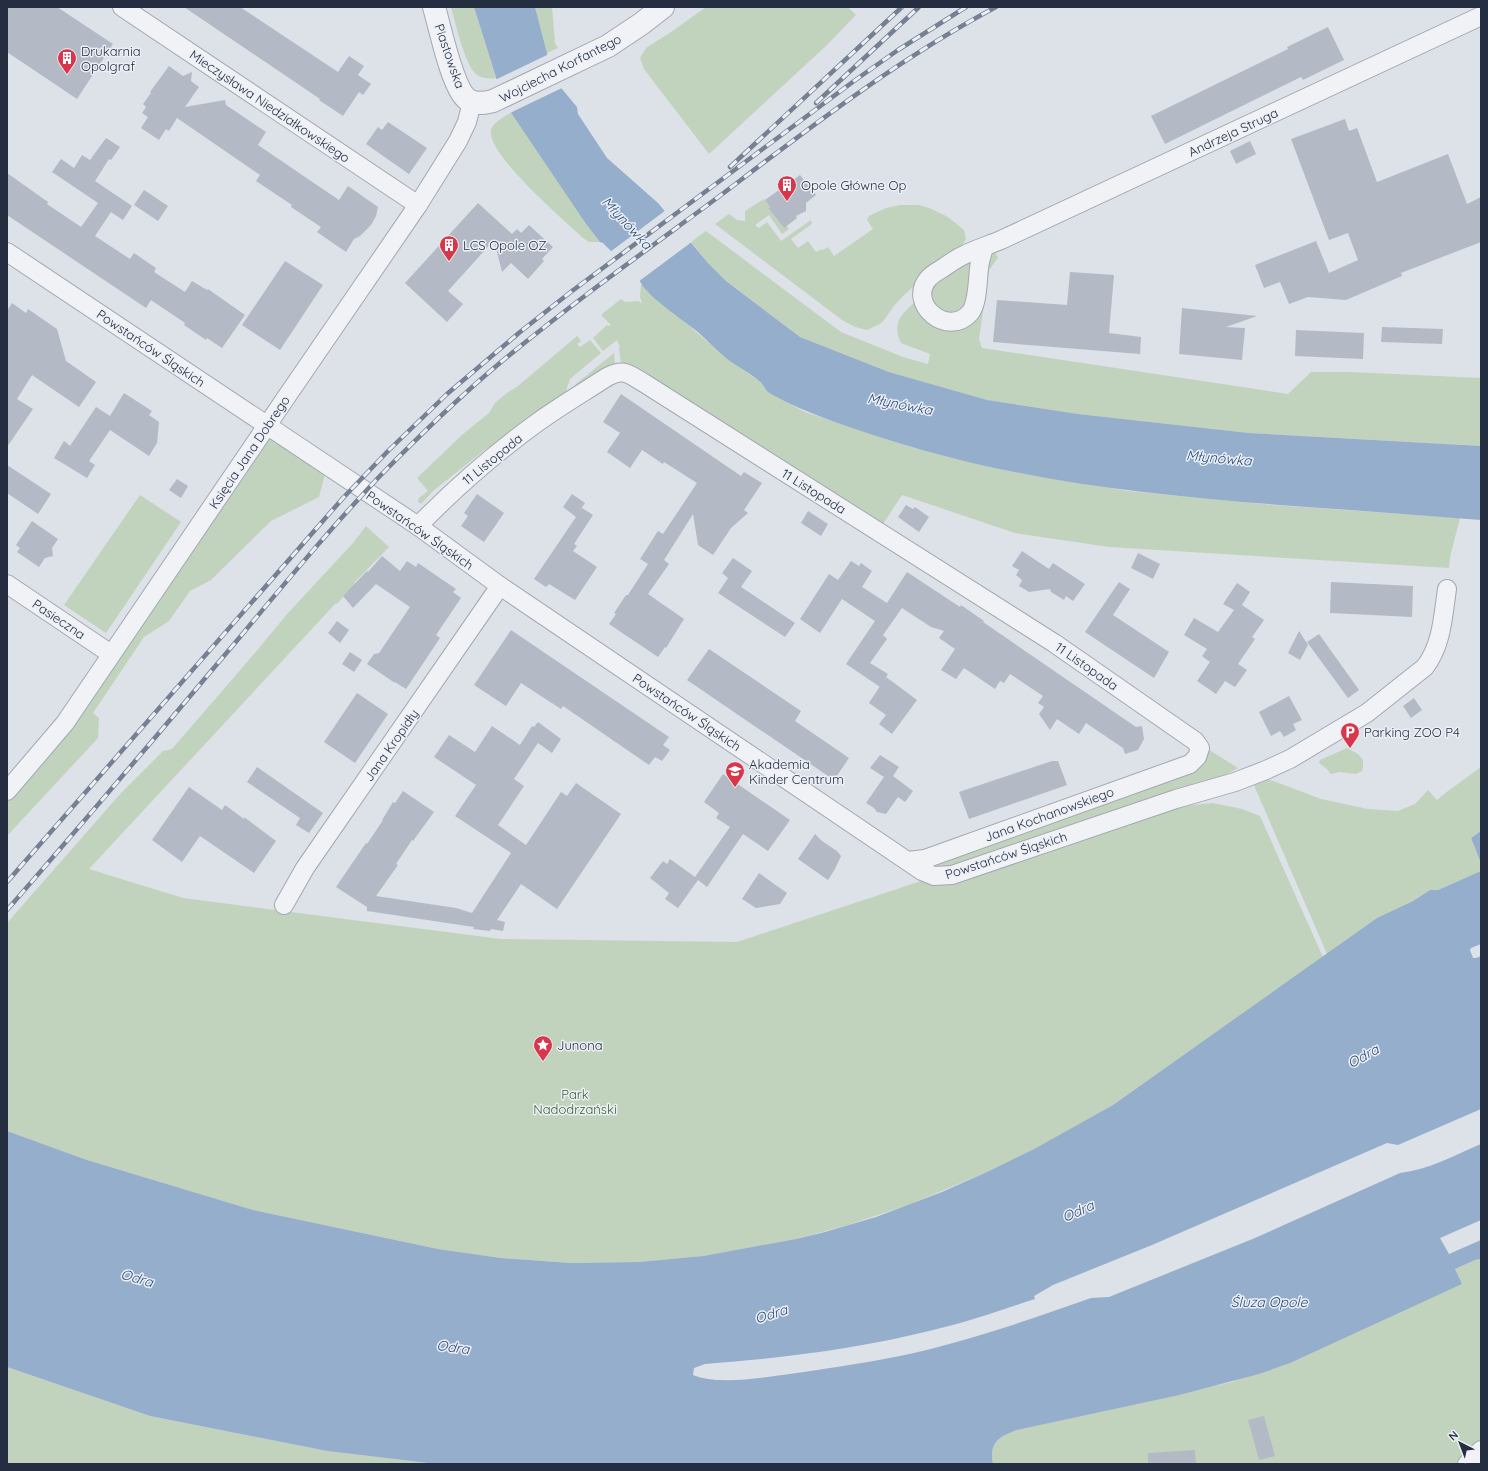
<svg xmlns="http://www.w3.org/2000/svg" width="1488" height="1471" font-family="Quicksand,sans-serif">
	<style>
		.green { fill: #c2d3bd }
		.water { fill: #94aecc }
		.pier { fill: #dde1e8 }
		.building { fill: #b4bac5 }
		.lines { fill: none; stroke-linecap: round; stroke-linejoin: round }
		.minor-casing { stroke: #a2a8b2; stroke-width: 20 }
		.tertiary-casing { stroke: #a2a8b2; stroke-width: 24 }
		.minor { stroke: #f0f2f6; stroke-width: 18 }
		.tertiary { stroke: #f0f2f6; stroke-width: 22 }
		.rail-casing { stroke: #758093; stroke-width: 4.5 }
		.rail { stroke: #ecf0f6; stroke-width: 3; stroke-dasharray: 9; stroke-linecap: butt }
		.labels { text-anchor: middle; dominant-baseline: central; stroke-width: 3; stroke-linejoin: round; paint-order: stroke }
		.poi-label { font-size: 13px; fill: #252e40; stroke: #ecf0f6; text-anchor: start }
		.street-label { font-size: 13px; fill: #252e40; stroke: #ecf0f6 }
		.park-label { font-size: 13px; fill: #395d31; stroke: #ecf0f6 }
		.water-label { font-size: 14px; font-style: italic; fill: #2c4c77; stroke: #ecf0f6 }
	</style>
	<rect width="100%" height="100%" fill="#dde1e8"/>
	<g class="green">
		<path d="M451,7H474L496,78C489,79 482,79 476,74C465,65 455,22 451,7Z"/>
		<path d="M535,7H552L555,43L558,48L547,53Z"/>
		<path d="M706,7H848L856,15L826,46L709,154L644,69L640,58L646,48L674,30Z"/>
		<path d="M512,112L586,224L600,242H589L583,238C565,221 486,154 491,130C493,122 505,116 512,112Z"/>
		<path d="M764,199L770,207L768,208L777,220H778L783,227L787,226L789,229L782,234L769,215L755,225L759,228L767,222L781,241L811,220L812,224L791,239L798,248L808,241L816,252L822,249L823,250L828,247L834,256L873,229L867,220L869,216L886,208L900,205H919L929,208L948,217L964,230L966,239L962,246L922,279L903,296L893,307L885,319L880,324L867,330L855,327L842,320L715,224L729,214L737,220L745,221V211Z"/>
		<path d="M706,231L841,332L903,357L928,364L930,354L901,343C891,322 902,314 917,300L957,328L989,257L995,252L998,258L989,270L979,339L982,348L1288,394L1311,372H1351L1481,378V446L1249,433L1078,414L986,400L889,372L800,337L726,281L707,262L691,242Z"/>
		<path d="M972,260L968,301L962,312L943,315L928,298L932,284Z"/>
		<path d="M641,284L725,357L759,381L768,392L805,412L914,448L1009,471L1128,491L1274,505L1460,518L1450,557L1449,568L1109,547L1015,533L902,495L881,527L621,365L619,348L620,347L617,340L603,351L593,338L607,325L609,326L611,325L602,316V314L621,299L625,302L638,301L642,303L640,297Z"/>
		<path d="M577,336L581,341L577,344L580,347L590,340L601,353L570,379L565,394L519,424L489,449L487,448L433,491L421,504L418,502L419,498L428,491L417,478L463,434L489,413L495,403L507,393L518,386Z"/>
		<path d="M614,353L615,365L574,388L576,384Z"/>
		<path d="M267,426L327,466L319,497L271,521L211,580L190,591L169,621L144,637L93,713L99,718L98,738L7,836V791Z"/>
		<path d="M140,495L181,522L106,633L64,605Z"/>
		<path d="M366,526L389,547C377,559 366,571 354,583L356,585L353,589L351,588L337,604L336,603L89,869L183,898L501,939L737,942L933,877L908,861L1190,764L1200,748L1211,751L1238,768L1209,784L1172,807L1213,803L1242,809L1260,816L1323,957L1113,1105L1034,1149L987,1172L908,1205L848,1225L796,1239L703,1256L639,1262L571,1263L501,1258L438,1249L253,1210L87,1160L7,1131V923L121,793L163,751L172,749L254,654L288,613L353,543Z"/>
		<path d="M1347,748L1358,754L1363,760V767L1362,771L1356,774L1340,772L1331,774L1327,769L1319,763L1320,760Z"/>
		<path d="M1481,767V831L1471,838L1481,863V871L1438,890H1430L1413,901L1377,918L1327,954L1250,776L1255,774L1321,799L1368,809L1398,811L1415,804L1428,790L1437,800L1448,791Z"/>
		<path d="M1481,1259V1464H993C989,1443 998,1437 1017,1430L1232,1382L1462,1284L1455,1269L1475,1260Z"/>
		<path d="M7,1367L150,1416L327,1451L437,1464H7Z"/>
	</g>
	<g class="water">
		<path d="M474,7H535L547,53L548,64L557,83L577,107L578,114L607,158L658,203L707,262L726,281L800,337L889,372L987,400L1078,414L1249,433L1481,446V520C1437,517 1394,513 1350,510C1193,499 1040,488 889,440C849,427 809,415 771,394C765,391 764,385 759,381C749,372 736,366 726,358C716,350 708,341 699,333C685,321 644,295 639,279L603,243L600,242L586,224L512,114L499,87Z"/>
		<path d="M1481,831V863L1471,838Z"/>
		<path d="M1481,871V944L1471,948L1470,950L1473,958H1476L1481,956V1109L1398,1145L1387,1143L1152,1245L1053,1285L1034,1296L1035,1299C1001,1310 968,1322 933,1330C858,1349 782,1358 705,1364L694,1368L693,1375C716,1385 758,1378 783,1375C822,1369 861,1364 900,1356C965,1342 1029,1320 1091,1298L1109,1297L1255,1238L1400,1173C1428,1170 1455,1155 1481,1144V1220L1440,1238L1449,1254L1481,1240V1259L1475,1260L1455,1269L1462,1284L1290,1363L1259,1374L1179,1395L1017,1430C998,1437 989,1443 993,1464H437L327,1451L150,1416L7,1367V1131L87,1160L253,1210L438,1249L501,1258L571,1263L639,1262L703,1256L796,1239L825,1232L876,1217L942,1192L987,1172L1034,1149L1113,1105L1377,918L1413,901L1430,890H1438Z"/>
	</g>
	<g class="pier">
		<path d="M549,54L550,63L559,82L564,87L510,113L495,80Z"/>
		<path d="M666,210L693,241L638,282L610,252Z"/>
	</g>
	<g class="building">
		<path d="M7,7H57L113,44L77,99L7,52Z"/>
		<path d="M184,7H240L338,72L349,56L364,66L358,75L371,84L363,95L359,92L343,116L319,100L320,99Z"/>
		<path d="M1328,27L1344,60L1303,80L1301,77L1165,144L1151,116L1288,49L1287,47Z"/>
		<path d="M169,66L183,76L192,72L191,81L199,87L185,107L225,100L226,105L266,132L258,145L339,200L348,186L378,207L376,216L371,225L360,236L354,239L346,252L317,232L321,227L291,207L292,205L256,181L260,175L177,118L169,131L166,129L159,140L141,128L148,117L142,113L146,107L143,104L151,93L150,92Z"/>
		<path d="M1345,119L1349,131L1357,128L1377,182L1448,154L1467,204L1481,197V242L1401,273L1402,276L1346,300L1308,297L1289,304L1280,282L1264,288L1255,265L1316,241L1329,273L1358,260L1348,233L1329,240L1291,139Z"/>
		<path d="M388,122L427,148L409,174L366,144L378,127L382,130Z"/>
		<path d="M106,138L120,147L111,160L109,159L95,181L132,206L123,220L111,212L95,236L130,259L134,253L156,268L154,272L185,292L192,281L207,290L208,289L245,315L222,348L207,338L206,340L184,325L185,323L151,300L146,308L7,215V173L48,202L47,204L81,227L98,203L52,172L61,159L74,168L82,155L90,160Z"/>
		<path d="M1250,141L1256,154L1236,164L1230,151Z"/>
		<path d="M800,175L816,195L806,203V211L796,216L797,218L784,228L768,208L770,207L765,200Z"/>
		<path d="M144,190L168,206L158,221L134,205Z"/>
		<path d="M478,203L512,234L517,229L521,233L529,225L553,247L542,259L544,261L528,279L511,263L502,272L494,240L448,291L463,304L447,322L405,283Z"/>
		<path d="M285,261L323,285L280,350L242,325Z"/>
		<path d="M1070,272L1114,275L1109,333L1141,337L1140,354L993,342L997,300L1067,305Z"/>
		<path d="M12,303L26,313L28,309L57,329L66,361L96,382L79,407L32,375L17,399L33,409L7,447V311Z"/>
		<path d="M1182,308L1257,316L1226,327L1245,328L1242,360L1179,354Z"/>
		<path d="M1382,327L1443,329L1442,344L1381,342Z"/>
		<path d="M1296,330L1364,333L1363,359L1295,356Z"/>
		<path d="M124,393L152,411L149,415L159,422L157,443L149,456L110,430L89,461L95,465L87,478L54,458L64,441L70,446L96,407L110,416Z"/>
		<path d="M621,394L741,476L744,472L762,483L744,510L748,513L731,528L713,555L698,545L693,514L664,560L669,564L648,594L684,619L666,648L665,647L658,657L609,624L616,614L614,613L626,595H628L648,564L640,559L658,531L663,534L697,483L664,462L663,464L642,450L630,468L607,452L620,433L603,422Z"/>
		<path d="M7,465L51,494L38,514L7,493Z"/>
		<path d="M177,479L188,486L181,498L169,490Z"/>
		<path d="M477,494L504,513L484,542L461,526L468,516L464,513Z"/>
		<path d="M572,494L585,503L580,510L582,508L593,515L574,544L577,546L573,551L597,567L575,600L549,584L546,587L534,579L576,517L563,507Z"/>
		<path d="M906,505L913,509L915,507L929,517L919,532L898,517Z"/>
		<path d="M808,511L828,524L821,536L801,523Z"/>
		<path d="M32,521L58,539L52,548L53,556L45,558L39,567L17,552L20,548L16,545Z"/>
		<path d="M1022,551L1049,569L1053,563L1085,584L1073,601L1066,596L1064,600L1051,592L1050,589L1029,592L1019,586L1022,580L1016,575L1019,570L1012,566Z"/>
		<path d="M1138,553L1160,564L1153,579L1131,568Z"/>
		<path d="M382,556L400,571L407,561L416,567L418,563L456,589L453,592L461,598L436,635L440,638L406,689L395,682V683L367,664L374,654L379,653L410,607L376,584L353,608L343,596L367,571L368,572Z"/>
		<path d="M733,558L752,571L741,587L795,623L785,637L718,593L728,578L722,573Z"/>
		<path d="M851,561L859,566L861,563L872,571L862,587L887,603L907,572L960,607L961,605L984,621L983,622L1136,727L1142,726L1144,739L1138,750L1125,754L1123,748L1086,723L1079,734L1057,719L1050,730L1039,714L1044,707L1038,703L1043,696L1010,674L1004,683L1000,681L995,689L964,668L956,679L941,670L955,649L939,638L944,631L931,627L902,608L883,635L887,639L870,663L888,674L880,687L846,664L875,621L842,599L820,633L800,619L829,574L838,580Z"/>
		<path d="M1119,582L1130,589L1113,615L1169,652L1154,678L1085,632Z"/>
		<path d="M1331,582L1413,586L1412,617L1330,613Z"/>
		<path d="M1237,583L1250,592L1242,605L1264,620L1252,637L1255,639L1238,664L1247,670L1235,687L1225,681L1216,694L1197,681L1210,662L1202,656L1207,649L1184,635L1194,618L1218,632L1234,610L1223,604Z"/>
		<path d="M337,621L349,630L340,643L328,633Z"/>
		<path d="M511,630L669,737L663,745L670,750L662,761L655,757L649,765L563,706L561,709L521,683L506,706L474,685Z"/>
		<path d="M1299,631L1308,645L1300,660L1288,653Z"/>
		<path d="M1319,634L1359,690L1348,698L1307,642Z"/>
		<path d="M709,649L801,711L795,721L849,758L834,780L687,680Z"/>
		<path d="M350,652L362,660L354,672L342,664Z"/>
		<path d="M886,677L917,700L892,734L879,724L886,715L869,703Z"/>
		<path d="M357,693L388,714L355,763L324,742Z"/>
		<path d="M1289,696L1302,720L1293,724L1296,730L1284,737L1280,731L1271,736L1259,712Z"/>
		<path d="M1414,698L1422,710L1411,718L1403,706Z"/>
		<path d="M538,722L561,739L552,753L538,743L514,779L524,786L498,825L526,845L561,792L567,796L576,783L621,814L557,909L521,884L497,920L505,922L503,931L491,929L490,931L473,929L474,927L367,911V907L336,887L366,843L367,844L383,820H382L393,802L395,803L403,791L434,812L413,841L412,840L396,864L398,865L376,896L456,908L472,913L511,853L455,816L476,785L434,757L449,735L475,752L492,726L520,745L532,726L534,727Z"/>
		<path d="M880,755L899,767L893,776L913,791L905,802L898,797L886,814L877,812L874,808L866,803L884,777L870,768Z"/>
		<path d="M1052,761H1058L1067,785L969,819L959,792Z"/>
		<path d="M257,767L323,813L309,833L296,825L300,818L247,782Z"/>
		<path d="M723,774L790,820L768,851L743,834L707,887L698,880L678,908L665,899L669,893L650,878L663,861L667,864L670,859L695,877L730,827L716,818L719,813L704,802Z"/>
		<path d="M189,787L222,810L225,805L244,819V817L276,841L254,873L200,836L182,862L152,840Z"/>
		<path d="M815,834L822,841L837,851L841,856L835,869L828,880L798,859Z"/>
		<path d="M759,873L787,893L780,904L756,908L742,899Z"/>
		<path d="M1264,1416L1275,1456L1259,1460L1248,1420Z"/>
		<path d="M1195,1450L1196,1464H1148V1453Z"/>
	</g>
	<g class="lines">
		<g class="minor-casing">
			<g id="minor">
				<path d="M122,7L418,205"/>
				<path d="M984,247C983,252 981,257 980,262C977,276 979,302 970,313C948,338 907,304 928,279C932,274 938,271 943,268C950,263 957,258 964,255C976,249 989,245 1001,240L1481,16"/>
				<path d="M7,252L418,526L500,586L922,871L934,876L952,875L1176,799L1235,782L1266,770L1290,759L1367,713L1425,667C1442,645 1443,616 1447,589"/>
				<path d="M418,526C455,488 495,453 538,422C560,406 584,392 607,377C625,368 628,374 644,383L1054,643L1195,741L1200,748L1197,757L1190,764L925,859L908,861"/>
				<path d="M7,584L111,654"/>
				<path d="M7,791L65,723L285,399L418,205L458,141L467,122L472,102"/>
				<path d="M284,905L305,868L500,586"/>
				<path d="M1467,1464L1481,1450"/>
			</g>
		</g>
		<g class="tertiary-casing">
			<path id="tertiary" d="M434,7C440,27 452,87 467,99C475,105 485,103 493,101L608,46L641,24L663,7"/>
		</g>
		<use href="#minor" class="minor"/>
		<use href="#tertiary" class="tertiary"/>
		<g class="rail-casing">
			<g id="rail">
				<path d="M816,103L919,7"/>
				<path d="M730,167L902,7"/>
				<path d="M7,882L343,498L389,450L447,394L520,332L572,291L854,81L898,50L966,7"/>
				<path d="M7,910C86,820 163,728 240,637C285,583 330,529 378,478C417,438 458,398 501,362C571,304 644,252 717,198C807,130 896,60 996,7"/>
			</g>
		</g>
		<use href="#rail" class="rail"/>
	</g>
	<defs>
		<g id="building-pin" transform="scale(1)"><path d="M0 17L-7.5 6A9.5 9.5 0 1 1 7.5 6Z" fill="#d9364b" stroke="#ecf0f6"/><path d="M-4-6H4V6H1V3H-1V6H-4ZM-2.5-4.3h1.7v1.8h-1.7ZM.8-4.3h1.7v1.8H.8ZM-2.5-1h1.7V.8h-1.7ZM.8-1h1.7V.8H.8Z" fill="#fff"/></g>
		<g id="parking-pin" transform="scale(1)"><path d="M0 17L-7.5 6A9.5 9.5 0 1 1 7.5 6Z" fill="#d9364b" stroke="#ecf0f6"/><path d="M-3.5-5.5H1a3.5 3.5 0 0 1 0 7H-1V5.5H-3.5ZM-1-3.4V-.6H.8a1.4 1.4 0 0 0 0-2.8Z" fill="#fff"/></g>
		<g id="school-pin" transform="scale(1)"><path d="M0 17L-7.5 6A9.5 9.5 0 1 1 7.5 6Z" fill="#d9364b" stroke="#ecf0f6"/><path d="M0-5L7-2L0 1L-7-2ZM-4 1L0 2.5L4 1V4Q0 6-4 4Z" fill="#fff"/></g>
		<g id="sight-pin" transform="scale(1)"><path d="M0 17L-7.5 6A9.5 9.5 0 1 1 7.5 6Z" fill="#d9364b" stroke="#ecf0f6"/><path d="M0-6L1.8-2.2L6-1.7L2.9 1.2L3.7 5.4L0 3.3L-3.7 5.4L-2.9 1.2L-6-1.7L-1.8-2.2Z" fill="#fff"/></g>
	</defs>
	<g fill-rule="evenodd">
		<use href="#building-pin" x="67" y="58"/>
		<use href="#building-pin" x="787" y="185"/>
		<use href="#building-pin" x="449" y="245"/>
		<use href="#parking-pin" x="1350" y="732"/>
		<use href="#school-pin" x="735" y="771"/>
		<use href="#sight-pin" x="543" y="1045"/>
	</g>
	<g class="labels">
		<g class="poi-label">
			<text x="81" y="51">Drukarnia<tspan x="81" dy="15">Opolgraf</tspan></text>
			<text x="801" y="185">Opole Główne Op</text>
			<text x="463" y="245">LCS Opole OZ</text>
			<text x="1364" y="732">Parking ZOO P4</text>
			<text x="749" y="764">Akademia<tspan x="749" dy="15">Kinder Centrum</tspan></text>
			<text x="557" y="1045">Junona</text>
		</g>
		<g class="street-label">
			<text transform="translate(450 56) rotate(71)">Piastowska</text>
			<text transform="translate(560 68) rotate(-27)">Wojciecha Korfantego</text>
			<text transform="translate(270 106) rotate(34)">Mieczysława Niedziałkowskiego</text>
			<text transform="translate(1233 132) rotate(-25)">Andrzeja Struga</text>
			<text transform="translate(151 348) rotate(34)">Powstańców Śląskich</text>
			<text transform="translate(249 452) rotate(-56)">Księcia Jana Dobrego</text>
			<text transform="translate(492 459) rotate(-39)">11 Listopada</text>
			<text transform="translate(814 491) rotate(32)">11 Listopada</text>
			<text transform="translate(420 530) rotate(35)">Powstańców Śląskich</text>
			<text transform="translate(59 619) rotate(34)">Pasieczna</text>
			<text transform="translate(1087 666) rotate(35)">11 Listopada</text>
			<text transform="translate(687 712) rotate(34)">Powstańców Śląskich</text>
			<text transform="translate(391 745) rotate(-55)">Jana Kropidły</text>
			<text transform="translate(1049 814) rotate(-20)">Jana Kochanowskiego</text>
			<text transform="translate(1006 855) rotate(-18)">Powstańców Śląskich</text>
		</g>
		<g class="park-label">
			<text x="575" y="1094">Park<tspan x="575" dy="15">Nadodrzański</tspan></text>
		</g>
		<g class="water-label">
			<text transform="translate(627 223) rotate(47)">Młynówka</text>
			<text transform="translate(900 404) rotate(11)">Młynówka</text>
			<text transform="translate(1219 458) rotate(5)">Młynówka</text>
			<text transform="translate(1363 1056) rotate(-29)">Odra</text>
			<text transform="translate(1078 1211) rotate(-24)">Odra</text>
			<text transform="translate(137 1278) rotate(16)">Odra</text>
			<text x="1269" y="1302">Śluza Opole</text>
			<text transform="translate(771 1314) rotate(-18)">Odra</text>
			<text transform="translate(453 1347) rotate(8)">Odra</text>
		</g>
	</g>
	<rect width="1488" height="1471" fill="none" stroke="#252e40" stroke-width="16"/>
	<g transform="translate(1460 1443) rotate(318)" stroke="#ecf0f6" stroke-width="3" paint-order="stroke">
	<path d="M0-3L7 15L0 10L-7 15Z" fill="#252e40"/>
	<text y="-6" font-size="11" font-weight="bold" text-anchor="middle" fill="#252e40">N</text>
	</g>
</svg>
